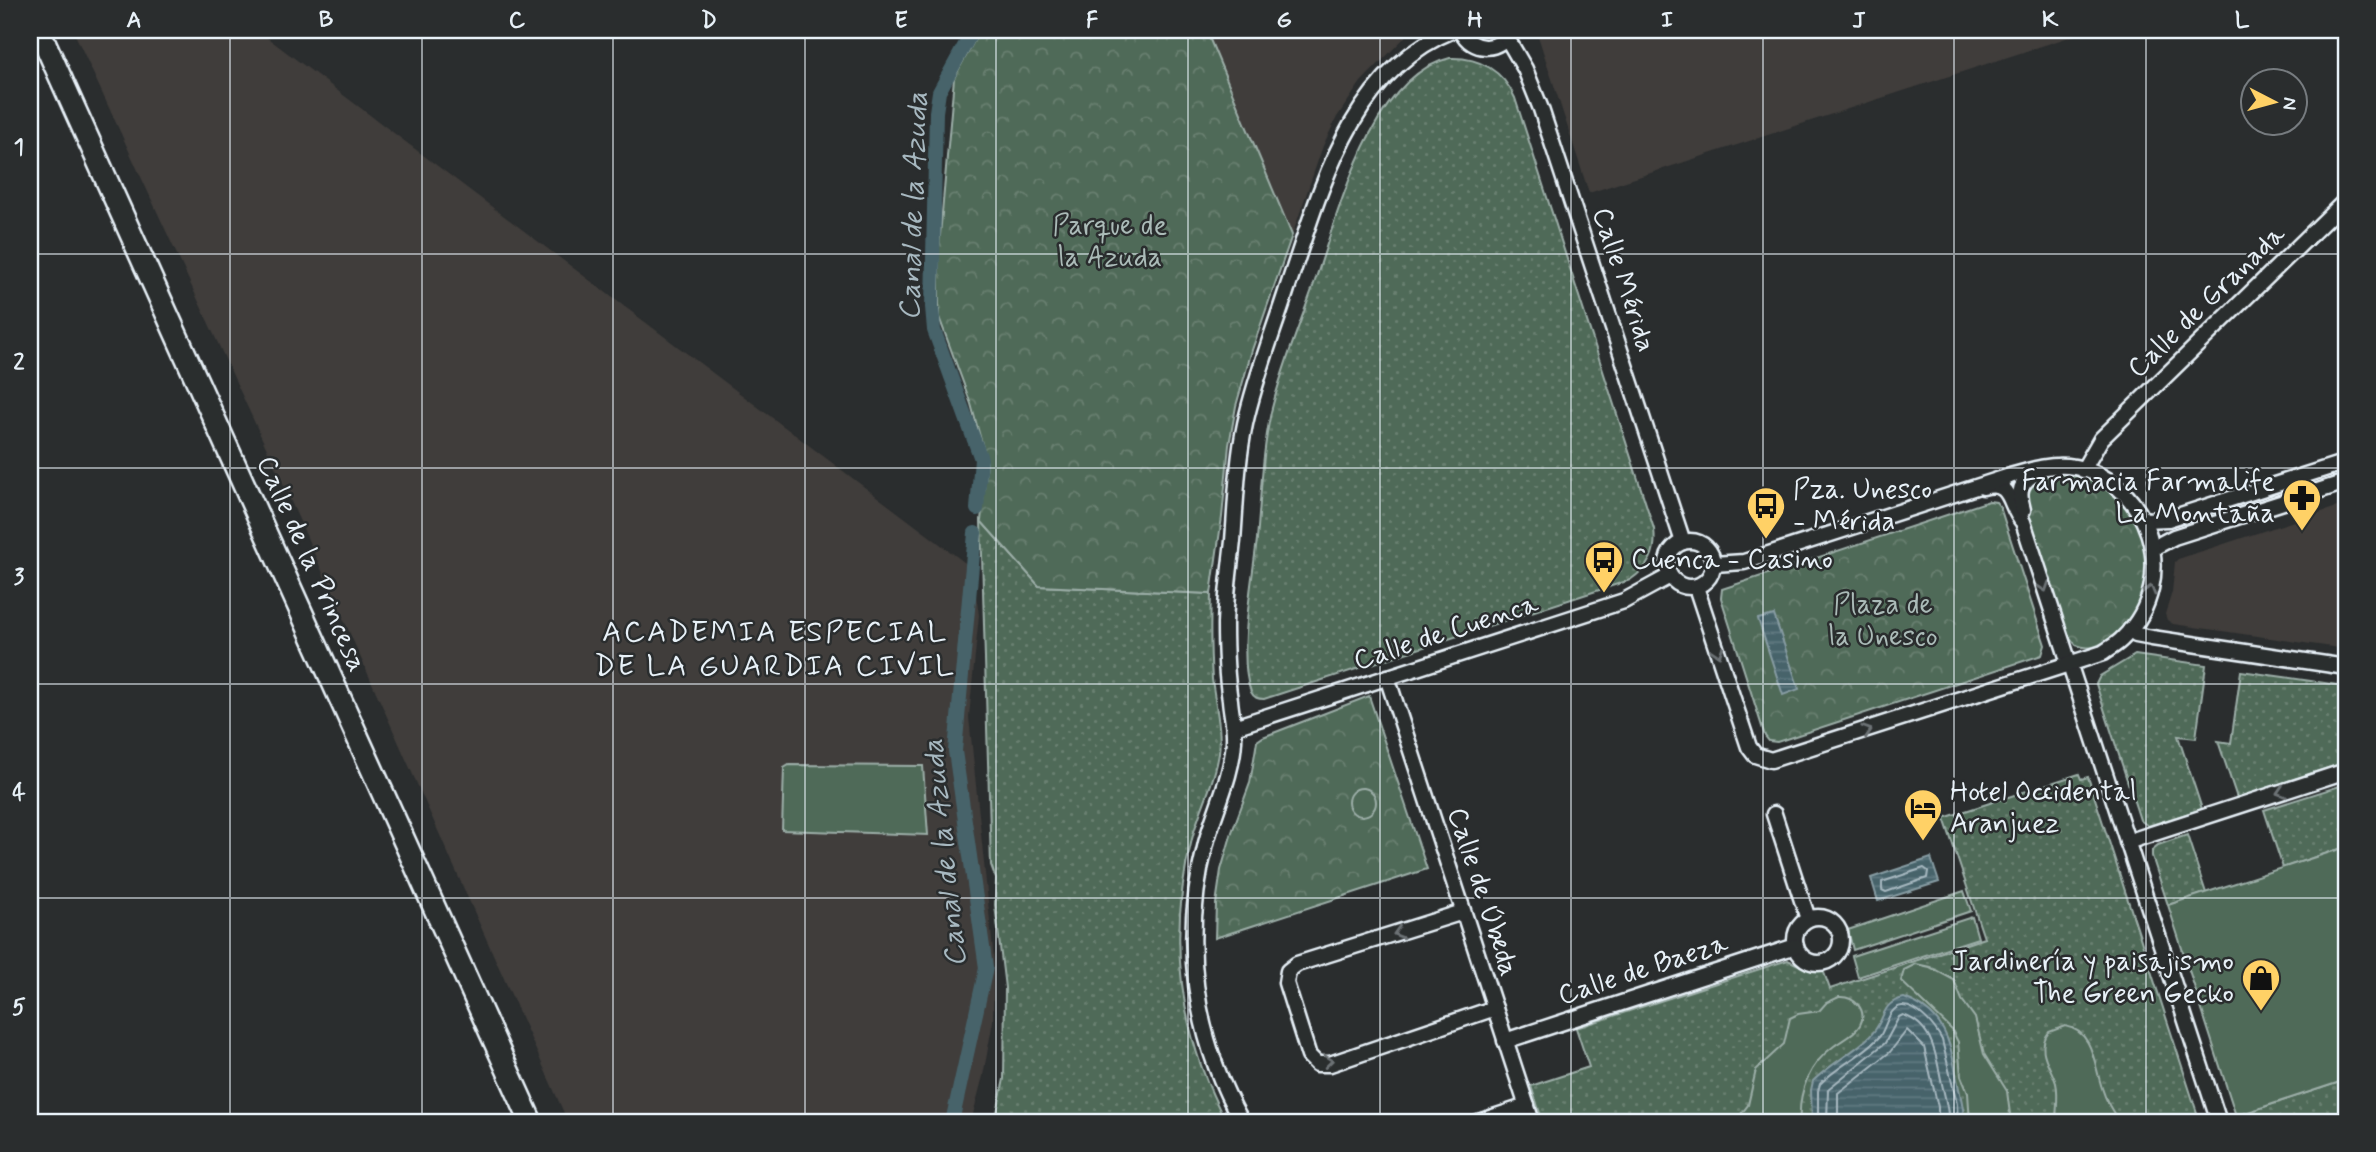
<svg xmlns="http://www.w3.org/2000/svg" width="2376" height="1152" font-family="Mynerve,sans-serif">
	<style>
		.built { fill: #3f3c3a }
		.grass { fill: url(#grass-dots); stroke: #9caea8; stroke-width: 2 }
		.forest { fill: url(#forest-crowns); stroke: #9caea8; stroke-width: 2 }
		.pitch { fill: #506a58; stroke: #9caea8; stroke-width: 2 }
		.water { fill: url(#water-rules); stroke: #879ca3; stroke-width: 2 }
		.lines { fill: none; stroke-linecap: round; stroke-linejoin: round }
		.shore { stroke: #a7b8c0; stroke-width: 2 }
		.canal { stroke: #46636b; stroke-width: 14 }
		.street-casing { stroke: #e8f1f8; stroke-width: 19 }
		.secondary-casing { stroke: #e8f1f8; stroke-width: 26 }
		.street { stroke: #2a2d2e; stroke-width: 14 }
		.secondary { stroke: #2a2d2e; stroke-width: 21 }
		.oneway { stroke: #6c7275 }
		.grid { fill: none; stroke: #e8f1f8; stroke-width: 2; stroke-opacity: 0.55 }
		.labels { text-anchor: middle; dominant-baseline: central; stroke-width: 5; stroke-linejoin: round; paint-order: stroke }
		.park-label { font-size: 28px; fill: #abbbb8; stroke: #2a2d2e }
		.street-label { font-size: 28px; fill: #e8f1f8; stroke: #2a2d2e }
		.poi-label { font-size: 28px; fill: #e8f1f8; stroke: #2a2d2e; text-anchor: start }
		.water-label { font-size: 30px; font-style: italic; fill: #a7b8c0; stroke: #2a2d2e }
		.neighbourhood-label { font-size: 30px; letter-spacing: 2px; fill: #e8f1f8; stroke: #2a2d2e }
		.neatline { fill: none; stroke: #e8f1f8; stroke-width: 2.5 }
		.grid-label { font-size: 23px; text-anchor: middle; font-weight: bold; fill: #e8f1f8 }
	</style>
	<defs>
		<pattern id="grass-dots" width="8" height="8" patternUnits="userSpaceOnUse" patternTransform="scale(1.75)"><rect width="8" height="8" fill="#506a58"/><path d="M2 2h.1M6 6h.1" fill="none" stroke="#698071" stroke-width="1.8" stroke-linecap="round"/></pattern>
		<pattern id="forest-crowns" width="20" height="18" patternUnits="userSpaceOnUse" patternTransform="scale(1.75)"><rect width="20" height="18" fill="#506a58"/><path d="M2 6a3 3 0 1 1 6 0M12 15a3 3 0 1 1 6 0" fill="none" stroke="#698071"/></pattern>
		<pattern id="water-rules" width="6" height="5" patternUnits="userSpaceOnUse" patternTransform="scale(1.75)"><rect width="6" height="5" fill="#46636b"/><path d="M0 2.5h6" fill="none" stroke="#617a81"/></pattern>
	</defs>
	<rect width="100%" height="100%" fill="#2a2d2e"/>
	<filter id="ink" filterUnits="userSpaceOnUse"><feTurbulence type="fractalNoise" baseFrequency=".0143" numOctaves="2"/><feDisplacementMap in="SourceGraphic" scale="14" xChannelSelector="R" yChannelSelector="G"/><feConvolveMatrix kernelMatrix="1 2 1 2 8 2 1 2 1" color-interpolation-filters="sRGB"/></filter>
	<g filter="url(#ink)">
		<g class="built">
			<path d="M73,30H257L972,568L979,615L969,717L994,960L993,1021L983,1076L971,1122H568L284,486Z"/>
			<path d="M1206,30H1412L1361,82L1337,117L1323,146L1292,236Z"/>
			<path d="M1536,30H2091L1589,193Z"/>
			<path d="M2346,504V649L2173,624L2167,620L2165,614L2172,592L2175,562L2178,559Z"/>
		</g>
		<g class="grass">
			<path d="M1450,58C1480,57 1503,71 1515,98L1654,529C1657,553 1649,567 1630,580L1264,699C1258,699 1254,698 1251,692C1237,658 1253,577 1257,539C1261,496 1262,454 1271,412C1282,367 1300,324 1315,281C1338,214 1371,76 1450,58Z"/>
			<path d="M981,521L1039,586L1211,594C1210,623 1210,651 1212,679C1215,704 1222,728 1219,753C1215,783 1199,810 1192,839C1167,936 1179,1034 1226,1122H995L1004,1079L1005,988L995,905L996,879L991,865Z"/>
			<path d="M2135,655L2206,665L2196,738L2178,736L2202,809L2148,826L2140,820L2096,684L2100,676Z"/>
			<path d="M2241,671L2346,686V762L2237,798L2218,741L2231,743Z"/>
			<path d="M2079,774L2081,779L2088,777L2200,1122H1543L1531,1086L1589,1067L1576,1028L1788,960L1807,969L1823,970L1830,989L1984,938L1944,818Z"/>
			<path d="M2346,784V847L2283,868L2264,810Z"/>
			<path d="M2187,835L2206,893L2168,905L2152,856V850L2158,845Z"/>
			<path d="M2346,1080V1122H2238L2236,1116Z"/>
		</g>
		<g class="forest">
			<path d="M980,30H1206L1292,235L1252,350L1236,406L1229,445L1222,517L1211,594L1039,586L981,521L987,462L971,404L939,317V247L954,78Z"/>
			<path d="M2048,474C2143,467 2184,595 2106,641C2096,647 2088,650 2076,645L2068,635L2024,499L2025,489L2037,477Z"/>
			<path d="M1989,501L1996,502L2000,507L2045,645L2042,655L1777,742L1769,741L1765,736L1721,598L1722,589Z"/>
			<path d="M1369,696L1427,869L1215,938L1216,904L1221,870L1232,832L1250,783L1257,741L1263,737Z"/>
		</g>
		<g class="pitch">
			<path d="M789,765L923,766L928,835L782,830L784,768Z"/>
			<circle cx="1362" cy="802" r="14"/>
			<path d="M2346,847V1080L2236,1116L2168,905Z"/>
			<path d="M1964,891L1971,911L1853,950L1848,930Z"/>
			<path d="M1972,917L1978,938L1858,977L1852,956Z"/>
			<path d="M1916,964L1930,967L1954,980L1962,1000L1975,1018L1984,1054L2007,1091L2011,1122H1970L1968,1093L1961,1076L1958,1042L1952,1030L1901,981L1904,970Z"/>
			<path d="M1839,997C1854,996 1868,1010 1860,1025C1855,1034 1842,1040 1834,1046C1809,1064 1798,1092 1800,1122H1735L1748,1105L1756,1070L1784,1044L1790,1018L1798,1014L1819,1011L1826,1003Z"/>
			<path d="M2065,1026C2094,1031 2094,1065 2102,1088C2106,1101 2112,1112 2120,1122H2056C2056,1110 2059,1095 2056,1083C2051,1066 2035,1050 2049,1032Z"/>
		</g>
		<g class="water">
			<path d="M1774,615L1799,689L1783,695L1758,619Z"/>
			<path d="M1931,858L1939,882L1878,901L1871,878Z"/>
			<path d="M1904,998C1945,1013 1950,1041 1957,1079C1960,1095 1964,1106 1964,1122H1812L1811,1090L1813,1081C1831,1063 1862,1048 1875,1030C1886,1015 1882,1003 1904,998Z"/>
		</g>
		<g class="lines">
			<g class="shore">
				<path d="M1924,868L1928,871L1927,878L1886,892L1882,890V882Z"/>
				<path d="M1818,1122V1091L1820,1084C1837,1066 1864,1055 1880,1036C1886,1027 1889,1007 1902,1006C1918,1005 1936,1028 1942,1040L1957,1104L1958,1122"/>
				<path d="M1827,1122L1828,1089L1885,1043L1899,1017L1903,1015C1934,1025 1936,1057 1942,1084C1945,1097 1948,1108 1949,1122"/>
				<path d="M1838,1122V1093L1890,1052L1907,1030L1924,1047L1938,1107V1122"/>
			</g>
			<g class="canal">
				<path d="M973,30L939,92L936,112L932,307L934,330L981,459L977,509"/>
				<path d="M952,1122L986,968L955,751L975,533"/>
			</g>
			<g class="street-casing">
				<g id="street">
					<path d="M1461,30C1473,54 1500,51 1512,30"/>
					<path d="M1507,38L1525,69L1541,109L1683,542"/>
					<path d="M2083,470L2101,439L2346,200"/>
					<path d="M1983,487C2014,479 2008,507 2023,522L2219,1122"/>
					<path d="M2023,510C2018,493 2019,481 2037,473"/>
					<path d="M2144,520L2168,519L2346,462"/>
					<circle cx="1690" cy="564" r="23"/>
					<path d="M2153,548L2174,537L2346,482"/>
					<path d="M1696,587L1749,747L1755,755L1771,760L2103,653C2110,648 2118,644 2124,637C2182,580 2150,476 2068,466C2049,464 2028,471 2010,476L1744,562L1714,564"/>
					<path d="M2130,630L2136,635L2152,638L2346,667"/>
					<path d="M1387,677L1532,1122"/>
					<path d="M1234,727L1624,601L1670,576"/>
					<path d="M1774,814L1808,919"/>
					<path d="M2127,842L2346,771"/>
					<path d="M1463,912L1297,964L1288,971L1286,983L1309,1056L1317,1064H1330L1495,1008"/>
					<circle cx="1818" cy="940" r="23"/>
					<path d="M1505,1041L1796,946"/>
					<path d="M1242,1122C1193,1036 1181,939 1206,843C1215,809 1232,777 1234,741C1235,727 1231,714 1230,700C1226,675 1225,649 1225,624C1226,596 1230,568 1233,541C1236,502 1237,462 1245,424C1255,378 1273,333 1287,289C1320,193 1349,71 1454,30"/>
					<path d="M1478,1122L1527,1106"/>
				</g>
			</g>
			<g class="secondary-casing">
				<path id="secondary" d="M39,30L531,1122"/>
			</g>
			<use href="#street" class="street"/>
			<use href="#secondary" class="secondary"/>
		</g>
		<defs><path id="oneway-chevron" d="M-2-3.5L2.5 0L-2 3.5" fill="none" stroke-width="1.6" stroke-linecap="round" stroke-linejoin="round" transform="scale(1.75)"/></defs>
		<g class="oneway">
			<use href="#oneway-chevron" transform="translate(2044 587) rotate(72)"/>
			<use href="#oneway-chevron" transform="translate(2150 590) rotate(-74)"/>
			<use href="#oneway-chevron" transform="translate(1718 652) rotate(72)"/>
			<use href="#oneway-chevron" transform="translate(1867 731) rotate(-18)"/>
			<use href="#oneway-chevron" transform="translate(2281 792) rotate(162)"/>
			<use href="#oneway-chevron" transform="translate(1398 933) rotate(163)"/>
			<use href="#oneway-chevron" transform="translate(1328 1061) rotate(-6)"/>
		</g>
	</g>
	<path class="grid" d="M230,30V1122M422,30V1122M613,30V1122M805,30V1122M996,30V1122M1188,30V1122M1380,30V1122M1571,30V1122M1763,30V1122M1954,30V1122M2146,30V1122M30,254H2346M30,468H2346M30,684H2346M30,898H2346"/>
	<defs>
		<g id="pharmacy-pin" transform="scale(2.0125)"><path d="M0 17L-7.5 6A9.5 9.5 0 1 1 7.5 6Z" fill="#ffd166" stroke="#2a2d2e"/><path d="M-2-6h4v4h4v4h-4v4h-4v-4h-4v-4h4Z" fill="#111"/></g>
		<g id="bus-pin" transform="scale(2.0125)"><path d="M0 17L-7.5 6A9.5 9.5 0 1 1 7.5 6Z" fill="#ffd166" stroke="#2a2d2e"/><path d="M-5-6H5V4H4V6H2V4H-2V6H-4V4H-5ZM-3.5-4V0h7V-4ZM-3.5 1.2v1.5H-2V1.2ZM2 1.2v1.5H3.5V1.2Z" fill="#111"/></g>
		<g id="hotel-pin" transform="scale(2.0125)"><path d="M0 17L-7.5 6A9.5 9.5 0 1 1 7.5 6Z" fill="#ffd166" stroke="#2a2d2e"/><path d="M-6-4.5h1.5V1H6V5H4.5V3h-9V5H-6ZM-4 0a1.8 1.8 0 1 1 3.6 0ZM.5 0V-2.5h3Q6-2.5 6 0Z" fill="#111"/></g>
		<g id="shop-pin" transform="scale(2.0125)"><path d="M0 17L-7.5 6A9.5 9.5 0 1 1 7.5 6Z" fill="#ffd166" stroke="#2a2d2e"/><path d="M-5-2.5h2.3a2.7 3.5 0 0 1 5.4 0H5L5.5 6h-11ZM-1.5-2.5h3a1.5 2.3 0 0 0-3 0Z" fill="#111"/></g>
	</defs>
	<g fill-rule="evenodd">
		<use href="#pharmacy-pin" x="2302" y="498"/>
		<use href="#bus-pin" x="1766" y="506"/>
		<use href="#bus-pin" x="1604" y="560"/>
		<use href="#hotel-pin" x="1923" y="808"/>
		<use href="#shop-pin" x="2261" y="978"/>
	</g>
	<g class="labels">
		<g class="park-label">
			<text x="1110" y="226">Parque de<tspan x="1110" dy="32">la Azuda</tspan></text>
			<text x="1883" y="605">Plaza de<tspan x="1883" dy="32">la Unesco</tspan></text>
		</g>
		<g class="street-label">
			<text transform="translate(1623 280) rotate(72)">Calle Mérida</text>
			<text transform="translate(2207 302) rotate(-44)">Calle de Granada</text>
			<text transform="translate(311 564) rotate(66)">Calle de la Princesa</text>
			<text transform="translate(1446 633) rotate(-18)">Calle de Cuenca</text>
			<text transform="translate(1482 892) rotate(72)">Calle de Úbeda</text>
			<text transform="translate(1643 970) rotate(-18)">Calle de Baeza</text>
		</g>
		<g class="poi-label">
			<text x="2275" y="482" text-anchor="end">Farmacia Farmalife<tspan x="2275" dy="32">La Montaña</tspan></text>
			<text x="1793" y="490">Pza. Unesco<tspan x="1793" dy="32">- Mérida</tspan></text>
			<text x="1631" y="560">Cuenca - Casino</text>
			<text x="1950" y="792">Hotel Occidental<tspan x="1950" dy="32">Aranjuez</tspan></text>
			<text x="2234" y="962" text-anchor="end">Jardinería y paisajismo<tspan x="2234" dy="32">The Green Gecko</tspan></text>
		</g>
		<g class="water-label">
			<text transform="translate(914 206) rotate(-88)">Canal de la Azuda</text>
			<text transform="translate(945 853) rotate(-96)">Canal de la Azuda</text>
		</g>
		<g class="neighbourhood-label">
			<text x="775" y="632">ACADEMIA ESPECIAL<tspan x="775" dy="34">DE LA GUARDIA CIVIL</tspan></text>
		</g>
	</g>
	<rect width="2376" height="1152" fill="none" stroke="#2a2d2e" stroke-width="77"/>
	<g transform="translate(2274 102) rotate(96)"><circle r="33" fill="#2a2d2e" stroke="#767b7f" stroke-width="2"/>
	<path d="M0-5L12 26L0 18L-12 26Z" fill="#ffd166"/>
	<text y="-10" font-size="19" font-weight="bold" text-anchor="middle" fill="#e8f1f8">N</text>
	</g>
	<rect x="38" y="38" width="2300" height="1076" class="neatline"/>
	<g class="grid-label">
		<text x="134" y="27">A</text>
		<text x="326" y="27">B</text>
		<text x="517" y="27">C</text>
		<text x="709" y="27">D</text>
		<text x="901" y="27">E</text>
		<text x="1092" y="27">F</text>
		<text x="1284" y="27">G</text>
		<text x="1475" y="27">H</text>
		<text x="1667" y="27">I</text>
		<text x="1859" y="27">J</text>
		<text x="2050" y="27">K</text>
		<text x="2242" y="27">L</text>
		<text x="19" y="154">1</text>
		<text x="19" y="369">2</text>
		<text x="19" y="584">3</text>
		<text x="19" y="799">4</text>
		<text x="19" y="1014">5</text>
	</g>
</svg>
